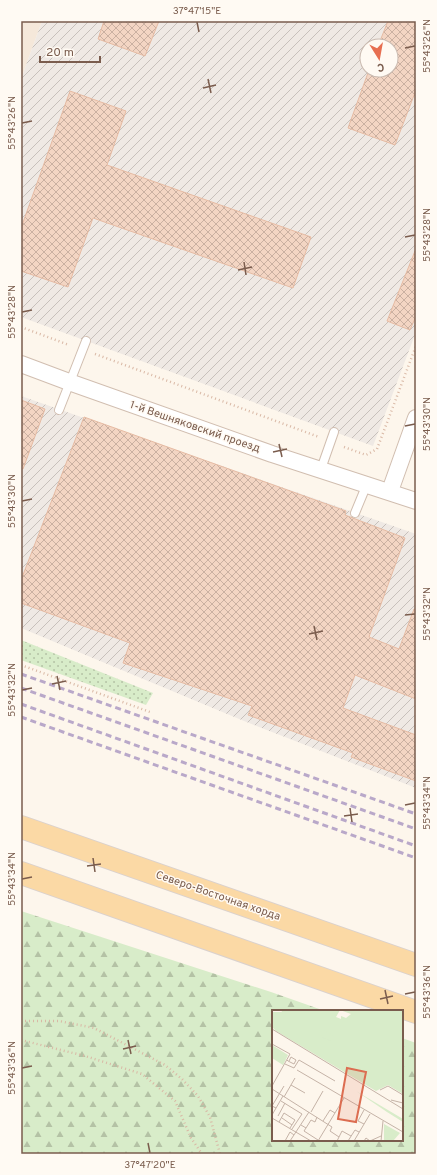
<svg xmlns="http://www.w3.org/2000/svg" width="437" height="1175" font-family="Overpass,sans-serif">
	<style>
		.residential { fill: #f5e8da }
		.industrial { fill: url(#industrial-furrows); fill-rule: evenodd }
		.green { fill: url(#green-dots) }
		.forest { fill: url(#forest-firs) }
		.building { fill: url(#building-cross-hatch); stroke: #e6bba3 }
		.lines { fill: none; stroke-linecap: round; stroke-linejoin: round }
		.service-casing { stroke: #d1beb0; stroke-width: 10 }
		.minor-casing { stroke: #d1beb0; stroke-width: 18 }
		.primary-casing { stroke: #dad1cd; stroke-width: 24 }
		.path { stroke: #d9b8a5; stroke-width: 2.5; stroke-dasharray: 1 3; stroke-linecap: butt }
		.service { stroke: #fff; stroke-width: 8 }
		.minor { stroke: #fff; stroke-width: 16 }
		.primary { stroke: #fbd9a5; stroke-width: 22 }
		.rail { stroke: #b9a8c9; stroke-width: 3; stroke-dasharray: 6 4; stroke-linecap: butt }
		.ticks { fill: none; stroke: #7a5c4d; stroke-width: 1.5 }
		.labels { text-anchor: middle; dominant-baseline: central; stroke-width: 3; stroke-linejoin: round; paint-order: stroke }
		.street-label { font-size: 11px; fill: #7a5c4d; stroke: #fffaf3 }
		.inset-road { fill: none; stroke: #c5b3a7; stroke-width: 1 }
		.view { fill: #dc6d51; fill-opacity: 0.15; stroke: #dc6d51; stroke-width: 2 }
		.inset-edge { fill: none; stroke: #7a5c4d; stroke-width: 2 }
		.neatline { fill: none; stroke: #7a5c4d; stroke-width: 1.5 }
		.ticks-label { font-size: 10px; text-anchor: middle; fill: #7a5c4d }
	</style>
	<defs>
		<pattern id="industrial-furrows" width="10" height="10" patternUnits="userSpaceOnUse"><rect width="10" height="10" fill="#efe9e4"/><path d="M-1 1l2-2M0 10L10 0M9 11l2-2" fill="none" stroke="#c7c0bb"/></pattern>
		<pattern id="green-dots" width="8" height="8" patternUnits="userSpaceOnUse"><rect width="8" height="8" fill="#d8ecc9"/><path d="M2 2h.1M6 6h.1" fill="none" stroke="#b4c2a5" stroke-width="1.8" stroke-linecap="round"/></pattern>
		<pattern id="forest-firs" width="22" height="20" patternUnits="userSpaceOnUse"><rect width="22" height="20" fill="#d8ecc9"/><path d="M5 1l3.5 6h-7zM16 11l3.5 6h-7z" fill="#b4c2a5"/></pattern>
		<pattern id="building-cross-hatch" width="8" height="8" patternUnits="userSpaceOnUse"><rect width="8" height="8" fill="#f3d5c3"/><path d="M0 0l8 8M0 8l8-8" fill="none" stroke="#cab0a1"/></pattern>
	</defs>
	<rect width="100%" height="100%" fill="#fdf6ec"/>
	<path class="residential" d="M21,21H42L21,79Z"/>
	<g class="industrial">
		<path d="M42,21H416V332L373,446L21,317V79ZM367,46H391V70H367Z"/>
		<path d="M21,396L416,534V788L244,721L21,628Z"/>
	</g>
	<path class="green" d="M21,640L153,693L146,705L21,660Z"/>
	<path class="forest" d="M21,911L271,992L325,1011H273V1140H402V1038L416,1043V1154H21Z"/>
	<g class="building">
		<path d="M104,21H159L145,56L98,39Z"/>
		<path d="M388,21H416V90L395,145L348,128L369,70H391V46H378Z"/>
		<path d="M70,91L126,111L107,165L311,237L293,288L93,218L68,287L21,271V228Z"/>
		<path d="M415,251L416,316L410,330L387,321Z"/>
		<path d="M21,400L45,409L23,469H21Z"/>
		<path d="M84,417L346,511L345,515L405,538L369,637L399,649L414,609H416V699L355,675L343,708L416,735V781L351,757L353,753L248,715L252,706L123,663L130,643L21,603V580Z"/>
	</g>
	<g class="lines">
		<g class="service-casing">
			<g id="service">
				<path d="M59,410L86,341"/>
				<path d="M321,469L334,432"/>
				<path d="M355,513L367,484"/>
			</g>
		</g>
		<g class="minor-casing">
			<g id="minor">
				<path d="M21,364L69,382L272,454L416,501"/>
				<path d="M390,491L416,418"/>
			</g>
		</g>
		<g class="primary-casing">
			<g id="primary">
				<path d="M21,827L416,965"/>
				<path d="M21,873L416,1012"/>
			</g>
		</g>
		<g class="path">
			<path d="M21,327L69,345"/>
			<path d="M95,354L319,437"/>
			<path d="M344,447L366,455L377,449L416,346"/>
			<path d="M21,665L150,712"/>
			<path d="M21,1021H59L94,1028L165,1065L182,1079L198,1096L210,1117L220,1154"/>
			<path d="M21,1040L85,1056L142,1074L175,1101L191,1138L202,1154"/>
		</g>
		<use href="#service" class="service"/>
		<use href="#minor" class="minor"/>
		<use href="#primary" class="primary"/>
		<g class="rail">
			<path d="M21,674L416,814"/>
			<path d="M21,688L416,829"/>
			<path d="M21,704L416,846"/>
			<path d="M21,717L416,858"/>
		</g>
	</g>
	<path class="ticks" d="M197,22L199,32M405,48L415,46M208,79L211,93M203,88L216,85M22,123L32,121M405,237L415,235M244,262L246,275M238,270L252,267M22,312L32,310M405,426L415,424M279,444L282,457M273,452L287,449M22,501L32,499M405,615L415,614M314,626L317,640M309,634L323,631M57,676L60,690M52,684L66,681M22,690L32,688M405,805L415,803M350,808L352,822M344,816L358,814M93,858L95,872M87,866L101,864M22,879L32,877M385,990L388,1004M405,994L415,992M380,999L393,996M128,1040L131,1054M123,1049L136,1046M22,1068L32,1066M148,1143L150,1153"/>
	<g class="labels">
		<g class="street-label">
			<text transform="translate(195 427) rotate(19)">1-й Вешняковский проезд</text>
			<text transform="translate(218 896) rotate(19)">Северо-Восточная хорда</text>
		</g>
	</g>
	<g transform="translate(272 1010)">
		<rect width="131" height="131" fill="#fdf6ec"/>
		<path d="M0,35L16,45L11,55L0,48ZM84,81L131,109V112L115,102ZM112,114L128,123L121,131H112Z" fill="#d8ecc9"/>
		<path d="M9,0H68L64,7L69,9V6L74,8L79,4L68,0H131V84L116,75L104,81L4,21L0,17V2H10Z" fill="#d8ecc9"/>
		<path d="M51,20L62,26L59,31L49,27Z" fill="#d8ecc9"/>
		<path class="inset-road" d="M0,19L131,99M0,34L18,44L0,76M15,50L16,51L22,54L24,50L19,47L17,51M13,54L22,58L27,50L63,71M25,60L131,122M19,75L33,83M0,79L60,117L58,121L67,127M108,80L116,76L131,85M12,87L23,68M119,90L131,93M9,91L30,104L20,119M4,98L0,96L12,76M39,102L51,81M0,105L11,86M6,106L13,93M0,108L39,131M10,108L20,115M51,111L58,100L63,103M7,112L12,103L23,110L18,118M92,114L86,111L92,100M29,115L34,118L39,110L43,112L45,107M34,118L32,121L46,130M13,131L18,122L22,125M18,131L37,102M46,131L72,88M65,131L70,121L79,126M76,131L83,120L87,122M82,131L98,104M92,131L94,128L98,131L109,126M109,131L111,111"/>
		<path class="view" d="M75,58L94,62L84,112L66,109Z"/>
		<rect width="131" height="131" class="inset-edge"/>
	</g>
	<rect width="437" height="1175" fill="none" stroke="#fffaf3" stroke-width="44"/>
	<g transform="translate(379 58) rotate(169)"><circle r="19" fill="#fffaf3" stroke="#cabbb1"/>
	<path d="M0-3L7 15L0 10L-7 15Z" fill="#e76f51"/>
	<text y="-6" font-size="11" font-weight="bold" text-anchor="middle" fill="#7a5c4d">С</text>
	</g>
	<path d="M40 56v6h60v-6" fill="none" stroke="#7a5c4d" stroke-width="2"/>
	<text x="46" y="56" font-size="12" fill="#7a5c4d" stroke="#fffaf3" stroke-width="3" paint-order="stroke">20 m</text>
	<rect x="22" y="22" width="393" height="1131" class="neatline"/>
	<g class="ticks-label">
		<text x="197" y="14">37°47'15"E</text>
		<text transform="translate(426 46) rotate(-90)" y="4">55°43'26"N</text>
		<text transform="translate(11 123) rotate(-90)" y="4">55°43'26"N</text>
		<text transform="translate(426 235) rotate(-90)" y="4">55°43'28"N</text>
		<text transform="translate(11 312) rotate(-90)" y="4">55°43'28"N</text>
		<text transform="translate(426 424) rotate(-90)" y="4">55°43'30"N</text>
		<text transform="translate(11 501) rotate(-90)" y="4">55°43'30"N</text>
		<text transform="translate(426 614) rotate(-90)" y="4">55°43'32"N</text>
		<text transform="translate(11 690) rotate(-90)" y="4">55°43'32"N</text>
		<text transform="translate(426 803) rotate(-90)" y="4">55°43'34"N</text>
		<text transform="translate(11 879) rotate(-90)" y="4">55°43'34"N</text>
		<text transform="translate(426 992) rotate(-90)" y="4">55°43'36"N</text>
		<text transform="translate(11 1068) rotate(-90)" y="4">55°43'36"N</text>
		<text x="150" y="1168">37°47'20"E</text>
	</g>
</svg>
